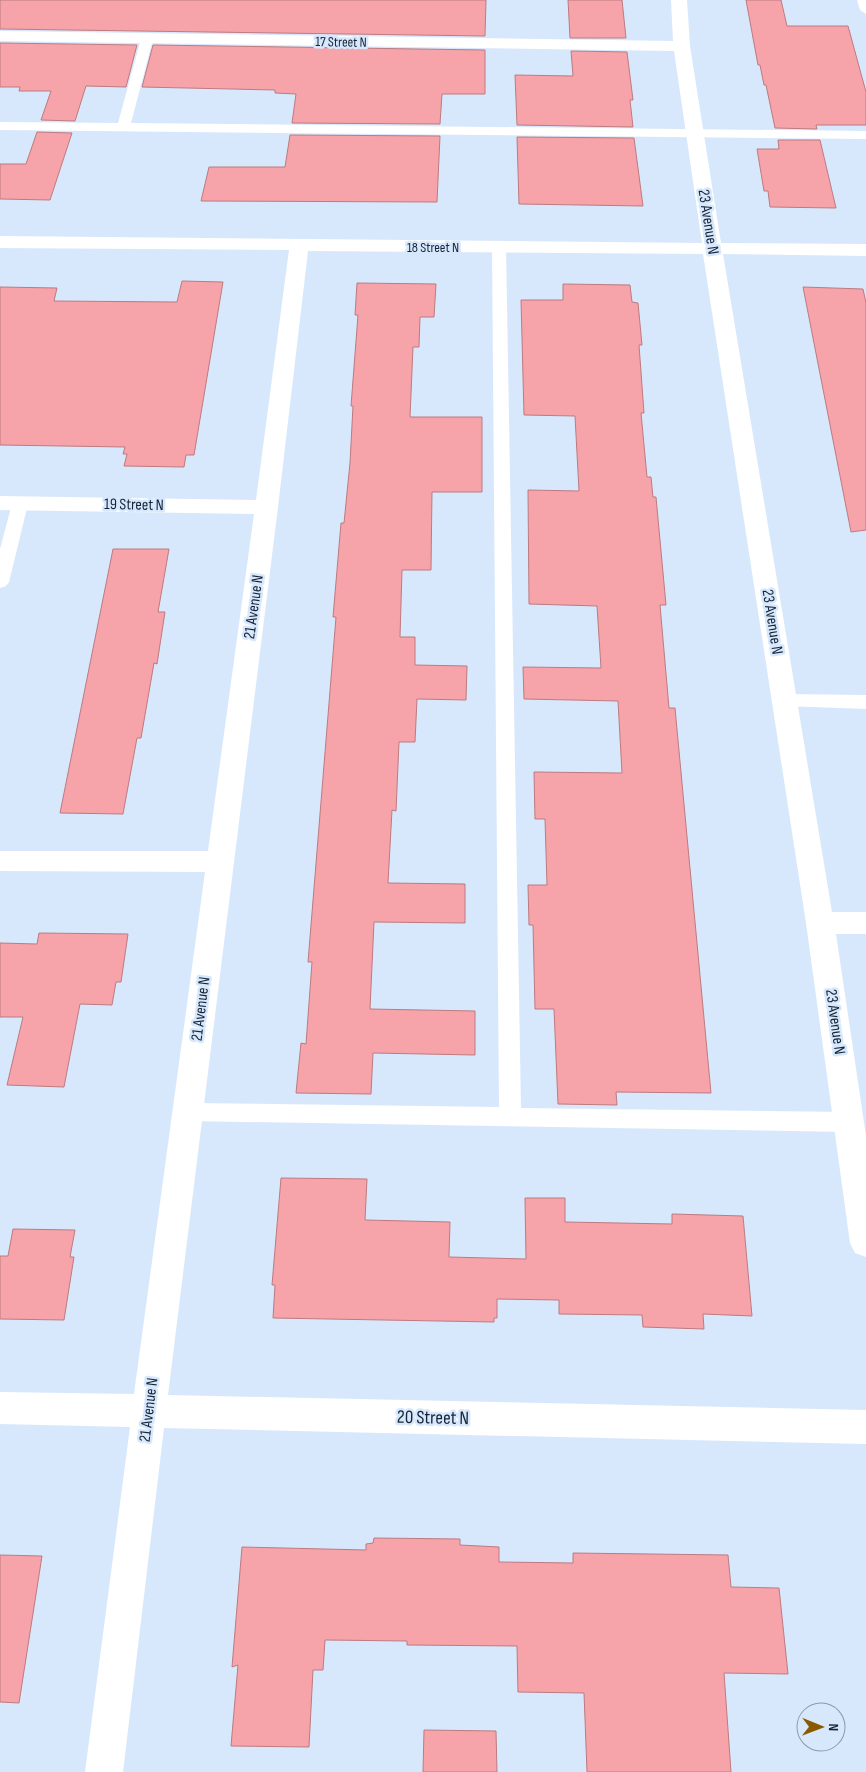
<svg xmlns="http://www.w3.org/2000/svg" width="866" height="1772" font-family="'Sofia Sans Condensed',sans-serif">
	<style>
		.building { fill: #f6a3a9; stroke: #bc7b80 }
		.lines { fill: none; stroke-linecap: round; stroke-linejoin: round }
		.service { fill: #fff; fill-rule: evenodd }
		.minor { fill: #fff; fill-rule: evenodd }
		.labels { text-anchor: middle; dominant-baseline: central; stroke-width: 5; stroke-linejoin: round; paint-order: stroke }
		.far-street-label { font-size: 14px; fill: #152437; stroke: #d8e8fc }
		.street-label { font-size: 16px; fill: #152437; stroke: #d8e8fc }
		.near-street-label { font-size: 19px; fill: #152437; stroke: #d8e8fc }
	</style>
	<rect width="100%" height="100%" fill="#d8e8fc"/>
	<g class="building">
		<path d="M0,0H486L485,36L0,29Z"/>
		<path d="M568,0H622L626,38H570Z"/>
		<path d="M746,0H781L787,26H848L866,92V125H816L817,129L775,128L766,85H764L760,65H758Z"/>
		<path d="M0,43L137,45L126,87L86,86L75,121L41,120L51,91H19L20,87H0Z"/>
		<path d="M153,45L485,50V94H442L440,124L292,123L296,94L275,93V90L142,87Z"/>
		<path d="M571,51L627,52L633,100H630L633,127L517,125L515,75L573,76Z"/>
		<path d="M37,132L72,133L50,200L0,199V164H26Z"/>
		<path d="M290,135L440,136L437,202L201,201L209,167H285Z"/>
		<path d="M517,137L634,138L643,206L519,204Z"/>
		<path d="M778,140H820L836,208L770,207L768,191H764L757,149H779Z"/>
		<path d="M182,281L223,282L194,455H186L184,467L124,466L127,454H123L125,447L0,445V287L57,288L54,301L177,302Z"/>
		<path d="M357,283L436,284L434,317H420L419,347H413L410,417H482V492H432L431,570H402L400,637H415V665L467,666L466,700L417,699L415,742H399L396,811L392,810L388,883L465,884V923L374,922L370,1009L475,1011V1055L373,1053L371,1094L296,1093L301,1043L306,1044L312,962H308L336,617H333L341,523H344L350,463L353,406H351L358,315H355Z"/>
		<path d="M563,284L630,285L632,302L638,303L642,345H639L644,413H641L647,477H651L653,497H656L666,605H660L669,708H675L711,1093L616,1092L617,1105L558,1104L554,1009H535L533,925H529L528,885H547L545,819H535L534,772L622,773L618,701L524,699L523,667L601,668L597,606L529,604L528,490L579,491L575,416L524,415L521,300H563Z"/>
		<path d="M803,287L863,289L866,303V530L851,532Z"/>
		<path d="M113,549H169L158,612H165L157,664L154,663L141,738H137L123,814L60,813Z"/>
		<path d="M39,933L128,934L121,982H116L112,1005L80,1004L64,1087L7,1085L23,1017H0V943L37,944Z"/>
		<path d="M281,1178L367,1179L365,1220L450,1222L449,1257L526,1259L525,1198H565V1222L672,1224V1214L743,1216L752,1316L703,1314L704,1329L643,1327L642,1315L559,1314V1300L497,1299V1318H494V1322L273,1318L275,1285H272Z"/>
		<path d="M13,1229L75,1230L70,1257H74L64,1320L0,1319V1256H8Z"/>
		<path d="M374,1538L460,1539V1545L499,1547V1562L573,1563V1553L728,1555L731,1587L779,1588L788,1674L724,1673L731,1772H587L584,1693L518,1692L517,1646L407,1645V1641L325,1640L323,1670H313L309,1747L231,1746L238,1665L232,1667L242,1547L366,1550V1544L373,1543Z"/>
		<path d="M0,1555L42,1556L19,1703L0,1702Z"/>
		<path d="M424,1730L496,1731L497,1772H423Z"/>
	</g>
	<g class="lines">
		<g class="service">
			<path d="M857,0H866V14L860,10Z"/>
			<path d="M147,35L153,39L131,123L866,131V139L0,130V122L118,123L141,39Z"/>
			<path d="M499,243L504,244L506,247L521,1108L849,1112L857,1115L860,1122L857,1129L849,1132L188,1121L180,1119L177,1112L180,1105L188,1103L499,1107L492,247L494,244Z"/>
			<path d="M20,499L26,500L28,504L9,582L6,586L0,588V549L12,504L14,500Z"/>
			<path d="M784,694L866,695V709L784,706L778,705L775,700L778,695Z"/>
		</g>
		<path class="minor" d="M671,0H687L690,46L721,243L866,244V256L723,254L832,912H866V934H836L866,1136V1257L855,1253L850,1243L806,923L703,254L308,251L278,507L168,1395L866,1410V1444L164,1428L123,1772H85L130,1427L0,1424V1392L134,1394L205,872L0,871V851H208L254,514L0,510V496L256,500L289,250L0,248V236L702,243L674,51L0,41V31L673,41Z"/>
	</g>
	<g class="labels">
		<g class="far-street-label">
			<text transform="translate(341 42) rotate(1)">17 Street N</text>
			<text x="433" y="247">18 Street N</text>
		</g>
		<g class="street-label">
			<text transform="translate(708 222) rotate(81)">23 Avenue N</text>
			<text transform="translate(134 505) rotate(1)">19 Street N</text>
			<text transform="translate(254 607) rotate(-82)">21 Avenue N</text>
			<text transform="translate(772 622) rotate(81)">23 Avenue N</text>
			<text transform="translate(201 1009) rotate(-83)">21 Avenue N</text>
			<text transform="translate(835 1022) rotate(82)">23 Avenue N</text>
			<text transform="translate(149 1410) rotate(-83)">21 Avenue N</text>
		</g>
		<g class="near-street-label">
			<text transform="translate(433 1418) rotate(1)">20 Street N</text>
		</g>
	</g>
	<g transform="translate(821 1727) rotate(91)"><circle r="24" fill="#d8e8fc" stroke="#8a9aad"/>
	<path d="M0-4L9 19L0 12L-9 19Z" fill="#895a00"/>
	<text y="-8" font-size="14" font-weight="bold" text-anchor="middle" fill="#152437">N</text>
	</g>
</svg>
